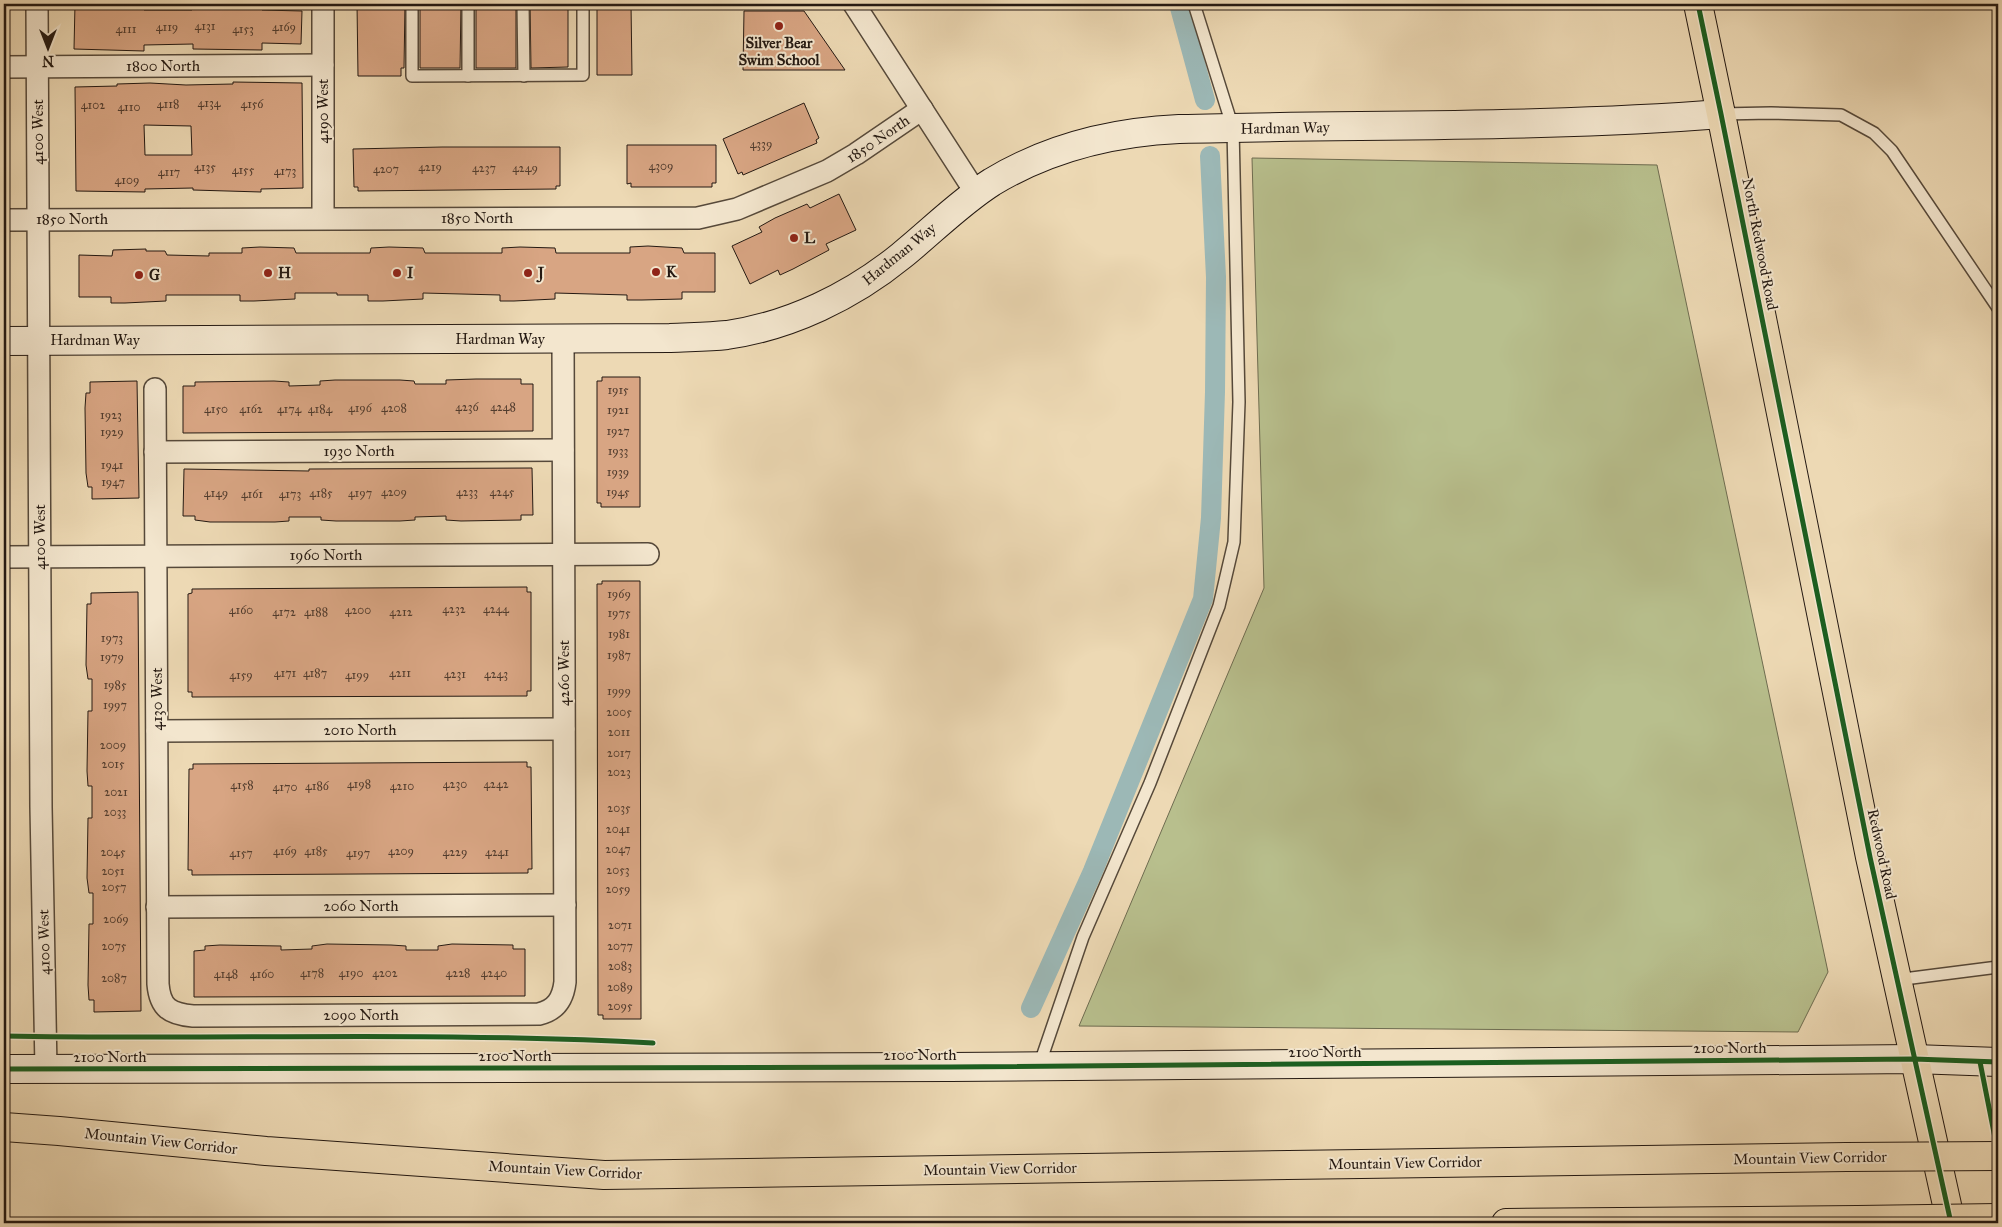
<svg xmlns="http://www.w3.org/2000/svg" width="2002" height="1227" font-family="'IM FELL Great Primer',serif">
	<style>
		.green { fill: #b8bf8d; stroke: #6e6c50 }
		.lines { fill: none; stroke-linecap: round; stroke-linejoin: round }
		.canal { stroke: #9cb8b6; stroke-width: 20 }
		.building { fill: #d8a583; stroke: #241912; fill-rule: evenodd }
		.lane-casing { stroke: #56493a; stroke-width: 14 }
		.street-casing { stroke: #56493a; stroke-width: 24 }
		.secondary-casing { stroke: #241912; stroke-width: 30 }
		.primary-casing { stroke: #241912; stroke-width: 30 }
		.highway-casing { stroke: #241912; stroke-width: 30 }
		.lane { stroke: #f3e6ce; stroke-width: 11 }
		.street { stroke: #f3e6ce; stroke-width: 21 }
		.secondary { stroke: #f3e6ce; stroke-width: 28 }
		.primary { stroke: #edd9b4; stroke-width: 28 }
		.highway { stroke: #edd9b4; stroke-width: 28 }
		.highway-bridge-casing { stroke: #241912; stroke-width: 30; stroke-linecap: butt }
		.highway-bridge { stroke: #edd9b4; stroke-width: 28 }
		.cycleway-casing { stroke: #f3e6ce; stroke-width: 8 }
		.cycleway { stroke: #1b5e20; stroke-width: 5 }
		.poi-dot { fill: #8f2418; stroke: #f3e6ce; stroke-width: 2 }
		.labels { text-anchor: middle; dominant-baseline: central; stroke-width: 4; stroke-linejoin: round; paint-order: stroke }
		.number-label { font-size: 12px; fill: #513c2e }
		.poi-label { font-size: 15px; font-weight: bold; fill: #241912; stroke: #f3e6ce; text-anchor: start }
		.street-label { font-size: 15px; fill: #241912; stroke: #f3e6ce }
	</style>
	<rect width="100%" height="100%" fill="#edd9b4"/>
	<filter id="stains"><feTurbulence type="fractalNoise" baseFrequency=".004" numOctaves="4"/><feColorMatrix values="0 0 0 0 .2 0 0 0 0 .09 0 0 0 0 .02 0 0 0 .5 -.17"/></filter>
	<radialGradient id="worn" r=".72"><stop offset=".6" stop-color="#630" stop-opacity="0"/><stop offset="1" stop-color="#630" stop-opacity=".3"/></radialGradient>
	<path class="green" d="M1252,158L1657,165L1828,972L1798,1032L1079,1026L1264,588Z"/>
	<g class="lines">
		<g class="canal">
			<path d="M1179,4L1205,100"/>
			<path d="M1031,1008L1093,871L1203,599L1211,518L1215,392L1216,277L1210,156"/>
		</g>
	</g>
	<g class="building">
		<path d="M75,4H100V8H144V10H192V4H217V7H262V10L302,11L301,44L262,43V50L193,49V44L144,45V51L74,49Z"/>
		<path d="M357,4H405L404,68H401V76H358Z"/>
		<path d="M420,4H461L460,68H420Z"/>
		<rect x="476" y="4" width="40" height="64"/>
		<path d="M530,4H568V67L531,68Z"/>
		<path d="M597,4H631L632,75H597Z"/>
		<path d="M744,11H804L845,70H743Z"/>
		<path d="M233,82L302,83L303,188L261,189V192L193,190V188L145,189V192L76,191L75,87L117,86V84L150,83L186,85L233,84ZM144,125L191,126L192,155H145Z"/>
		<path d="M804,103L819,138L816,140L817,143L743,175L742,172L738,174L723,139Z"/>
		<path d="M627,145H716V183H712V187H631V183L627,184Z"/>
		<path d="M442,147H560V186H556V189L358,191V187H354L353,149Z"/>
		<path d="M839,194L856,230L826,244L829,250L793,269L780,275L778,270L750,284L732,246L762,232L759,227L775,218L807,204L810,208Z"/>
		<path d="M648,246L682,248L684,253H715V292H682V299L642,300H627V295L555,293V299L514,301H500V295L423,293V299L383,301H368V295H337V293H295V299L254,301H240V295H166V301L125,303H111V297H79V255L112,256L113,250L146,249V251H165L167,255L209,256V253H242V248L260,247L294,248L296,253H370L371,248L389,247L423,248L425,253H502V248L520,247L555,248L556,253H630V247Z"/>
		<path d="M602,377H640V507H601V503H597V381H602Z"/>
		<path d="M476,379H521V384H533V431L183,433V386H195V382L274,381L289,382V386L320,385V381L335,380H400L414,381L415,384H446V380Z"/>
		<path d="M137,381L139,498L92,499V487H88L86,473L85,408L86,393H90V382Z"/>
		<path d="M532,468L533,515H521V520L461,521L446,520V516L415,517V520L400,521H336L321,520V517H289V521L275,522H210L195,520V516H183L184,469L309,471V469Z"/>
		<path d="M602,581H640L641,1019H603V1015H598L597,584H602Z"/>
		<path d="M527,587V592H531V691H527V696L192,697V692H188V594L192,593V589Z"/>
		<path d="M138,592L141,1011L94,1012V1000H89L88,985L89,924H93V893H89L87,878L88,818H92V786H88L87,771L88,711H92V679H88L86,665L87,604H91V593Z"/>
		<path d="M527,762V767H531L532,869H528V873L192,875V870H188L189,769H193V764Z"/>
		<path d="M327,944L391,945L406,946V950H438V946L452,944L513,945V949H525V996L194,997V951L205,950V946L220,945L281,946V950L312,949V946Z"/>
	</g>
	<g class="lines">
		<g class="lane-casing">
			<g id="lane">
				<path d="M412,4V76L583,75V4"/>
				<path d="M468,4V76"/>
				<path d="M523,4L524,76"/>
				<path d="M1721,114L1771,113L1841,115L1874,133L1892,151L1998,308"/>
				<path d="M1896,980L1998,967"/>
				<path d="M1039,1066L1083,937L1150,783L1219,606L1234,542L1239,402L1233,128L1194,4"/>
			</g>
		</g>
		<g class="street-casing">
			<g id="street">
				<path d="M37,4L41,807L46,1069"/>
				<path d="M323,4V218"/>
				<path d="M854,4L976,193"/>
				<path d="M4,67L323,65"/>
				<path d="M4,220L698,218L737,209L827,171L856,154L922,109"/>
				<path d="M155,389L158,984C160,1008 170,1014 193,1016L539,1014C556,1010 563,999 565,982L563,338"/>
				<path d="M155,452L563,450"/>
				<path d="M4,557L648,554"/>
				<path d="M157,731L564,729"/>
				<path d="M157,907L565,905"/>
			</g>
		</g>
		<g class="secondary-casing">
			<g id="secondary">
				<path d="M4,341L670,338C689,337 708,337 727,335C790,326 852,296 901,256C932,231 959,203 992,182C1050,147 1113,132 1179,129C1360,124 1541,128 1721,114"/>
				<path d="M4,1069L950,1067L1914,1059L1998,1062"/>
			</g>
		</g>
		<g class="primary-casing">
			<path id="primary" d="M1698,4L1721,114L1870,857L1951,1223"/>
		</g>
		<g class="highway-casing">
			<g id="highway">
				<path d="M4,1127L59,1131L266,1151L604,1175L1847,1157"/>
				<path d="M1506,1223L1858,1220"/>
			</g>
		</g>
		<use href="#lane" class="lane"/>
		<use href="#street" class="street"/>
		<use href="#secondary" class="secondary"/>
		<use href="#primary" class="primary"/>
		<use href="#highway" class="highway"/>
		<g class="highway-bridge-casing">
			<g id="highway-bridge">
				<path d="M1847,1157L1998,1156"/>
				<path d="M1858,1220L1998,1218"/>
			</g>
		</g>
		<use href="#highway-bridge" class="highway-bridge"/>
		<g class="cycleway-casing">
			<g id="cycleway">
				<path d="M1698,4L1721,114L1870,857L1951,1223"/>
				<path d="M4,1036C220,1040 437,1031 653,1043"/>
				<path d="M1980,1062L1998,1153"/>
				<path d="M4,1069L950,1067L1914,1059L1998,1062"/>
			</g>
		</g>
		<use href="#cycleway" class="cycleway"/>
	</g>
	<g class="poi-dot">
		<circle cx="779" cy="26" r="5"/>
		<circle cx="794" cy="238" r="5"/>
		<circle cx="656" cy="272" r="5"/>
		<circle cx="268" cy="273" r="5"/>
		<circle cx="397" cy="273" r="5"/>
		<circle cx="528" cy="273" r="5"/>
		<circle cx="139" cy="275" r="5"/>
	</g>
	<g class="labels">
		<g class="number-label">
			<text x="205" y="26">4131</text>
			<text x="167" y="27">4119</text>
			<text x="284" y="27">4169</text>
			<text x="126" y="29">4111</text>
			<text x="243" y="29">4153</text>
			<text x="209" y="103">4134</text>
			<text x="168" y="104">4118</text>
			<text x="252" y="104">4156</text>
			<text x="93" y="105">4102</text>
			<text x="129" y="107">4110</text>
			<text x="761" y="144">4339</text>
			<text x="661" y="166">4309</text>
			<text x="205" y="167">4135</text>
			<text x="430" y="167">4219</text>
			<text x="484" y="168">4237</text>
			<text x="525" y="168">4249</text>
			<text x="386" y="169">4207</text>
			<text x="243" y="170">4155</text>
			<text x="285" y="171">4173</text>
			<text x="169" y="172">4117</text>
			<text x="127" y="180">4109</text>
			<text x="618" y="390">1915</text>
			<text x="467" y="407">4236</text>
			<text x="503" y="407">4248</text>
			<text x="360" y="408">4196</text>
			<text x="394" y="408">4208</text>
			<text x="216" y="409">4150</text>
			<text x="251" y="409">4162</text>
			<text x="289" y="409">4174</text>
			<text x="320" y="409">4184</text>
			<text x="618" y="410">1921</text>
			<text x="111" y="415">1923</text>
			<text x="618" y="431">1927</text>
			<text x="112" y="432">1929</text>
			<text x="618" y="451">1933</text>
			<text x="112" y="465">1941</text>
			<text x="618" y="472">1939</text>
			<text x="113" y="482">1947</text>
			<text x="394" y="492">4209</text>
			<text x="467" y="492">4233</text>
			<text x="502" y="492">4245</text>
			<text x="618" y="492">1945</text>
			<text x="216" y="493">4149</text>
			<text x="321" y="493">4185</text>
			<text x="360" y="493">4197</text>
			<text x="252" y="494">4161</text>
			<text x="290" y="494">4173</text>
			<text x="619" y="594">1969</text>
			<text x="454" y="609">4232</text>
			<text x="496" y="609">4244</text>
			<text x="241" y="610">4160</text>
			<text x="358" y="610">4200</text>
			<text x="284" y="612">4172</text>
			<text x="316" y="612">4188</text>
			<text x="401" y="612">4212</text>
			<text x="619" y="613">1975</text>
			<text x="619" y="634">1981</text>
			<text x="112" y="638">1973</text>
			<text x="619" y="655">1987</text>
			<text x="112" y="657">1979</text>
			<text x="285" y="673">4171</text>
			<text x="315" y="673">4187</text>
			<text x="400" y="673">4211</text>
			<text x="455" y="674">4231</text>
			<text x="496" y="674">4243</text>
			<text x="241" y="675">4159</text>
			<text x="357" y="675">4199</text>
			<text x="115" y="685">1985</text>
			<text x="619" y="691">1999</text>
			<text x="115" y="705">1997</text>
			<text x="619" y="712">2005</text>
			<text x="619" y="732">2011</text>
			<text x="113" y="745">2009</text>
			<text x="619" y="753">2017</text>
			<text x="113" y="764">2015</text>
			<text x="619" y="772">2023</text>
			<text x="359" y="784">4198</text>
			<text x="455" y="784">4230</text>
			<text x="496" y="784">4242</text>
			<text x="242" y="785">4158</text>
			<text x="317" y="786">4186</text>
			<text x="402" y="786">4210</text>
			<text x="285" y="787">4170</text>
			<text x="116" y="792">2021</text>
			<text x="619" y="808">2035</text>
			<text x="115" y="812">2033</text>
			<text x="618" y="829">2041</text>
			<text x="618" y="849">2047</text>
			<text x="285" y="851">4169</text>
			<text x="316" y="851">4185</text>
			<text x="401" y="851">4209</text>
			<text x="113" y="852">2045</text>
			<text x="455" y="852">4229</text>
			<text x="497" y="852">4241</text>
			<text x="241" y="853">4157</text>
			<text x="358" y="853">4197</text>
			<text x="618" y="870">2053</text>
			<text x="113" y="871">2051</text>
			<text x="114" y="887">2057</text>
			<text x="618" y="889">2059</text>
			<text x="116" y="919">2069</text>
			<text x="620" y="925">2071</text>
			<text x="114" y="946">2075</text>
			<text x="620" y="946">2077</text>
			<text x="620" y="966">2083</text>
			<text x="312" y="973">4178</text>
			<text x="351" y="973">4190</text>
			<text x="385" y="973">4202</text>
			<text x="458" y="973">4228</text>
			<text x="494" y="973">4240</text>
			<text x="226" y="974">4148</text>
			<text x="262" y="974">4160</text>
			<text x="114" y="978">2087</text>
			<text x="620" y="987">2089</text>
			<text x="620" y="1006">2095</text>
		</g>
		<g class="poi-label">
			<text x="779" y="43" text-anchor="middle">Silver Bear<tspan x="779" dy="17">Swim School</tspan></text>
			<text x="804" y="238">L</text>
			<text x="666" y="272">K</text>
			<text x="278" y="273">H</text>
			<text x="407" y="273">I</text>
			<text x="538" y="273">J</text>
			<text x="149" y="275">G</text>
		</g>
		<g class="street-label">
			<text x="163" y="66">1800 North</text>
			<text transform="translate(323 111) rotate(-90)">4190 West</text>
			<text transform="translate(1285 128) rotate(-1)">Hardman Way</text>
			<text transform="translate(38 132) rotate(-90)">4100 West</text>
			<text transform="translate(878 139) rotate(-34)">1850 North</text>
			<text x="477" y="218">1850 North</text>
			<text x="72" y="219">1850 North</text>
			<text transform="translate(1760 244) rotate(79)">North Redwood Road</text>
			<text transform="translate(899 254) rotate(-39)">Hardman Way</text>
			<text x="500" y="339">Hardman Way</text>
			<text x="95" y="340">Hardman Way</text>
			<text x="359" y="451">1930 North</text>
			<text transform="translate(40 537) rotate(-90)">4100 West</text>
			<text x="326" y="555">1960 North</text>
			<text transform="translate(564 673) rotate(-90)">4260 West</text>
			<text transform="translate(157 699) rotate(-90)">4130 West</text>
			<text x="360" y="730">2010 North</text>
			<text transform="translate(1882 854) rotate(78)">Redwood Road</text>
			<text x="361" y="906">2060 North</text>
			<text transform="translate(44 942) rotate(-91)">4100 West</text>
			<text x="361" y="1015">2090 North</text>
			<text x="1730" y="1048">2100 North</text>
			<text x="1325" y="1052">2100 North</text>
			<text x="920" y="1055">2100 North</text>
			<text x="515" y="1056">2100 North</text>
			<text x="110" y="1057">2100 North</text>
			<text transform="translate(161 1141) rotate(6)">Mountain View Corridor</text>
			<text transform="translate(1810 1158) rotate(-1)">Mountain View Corridor</text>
			<text transform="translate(1405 1163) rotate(-1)">Mountain View Corridor</text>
			<text transform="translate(1000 1169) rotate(-1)">Mountain View Corridor</text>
			<text transform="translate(565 1170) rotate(3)">Mountain View Corridor</text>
		</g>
	</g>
	<rect width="2002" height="1227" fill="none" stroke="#edd9b4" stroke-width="20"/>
	<rect x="5" y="5" width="1992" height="1217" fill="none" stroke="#241912" stroke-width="2.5"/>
	<rect x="10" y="10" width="1982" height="1207" fill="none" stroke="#241912"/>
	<g transform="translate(48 48) rotate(180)" stroke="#f3e6ce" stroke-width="4" paint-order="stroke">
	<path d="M0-4L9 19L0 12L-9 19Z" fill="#241912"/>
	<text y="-8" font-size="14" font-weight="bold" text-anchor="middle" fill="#241912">N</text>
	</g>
	<rect width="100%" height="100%" filter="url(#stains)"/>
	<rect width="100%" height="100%" fill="url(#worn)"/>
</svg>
